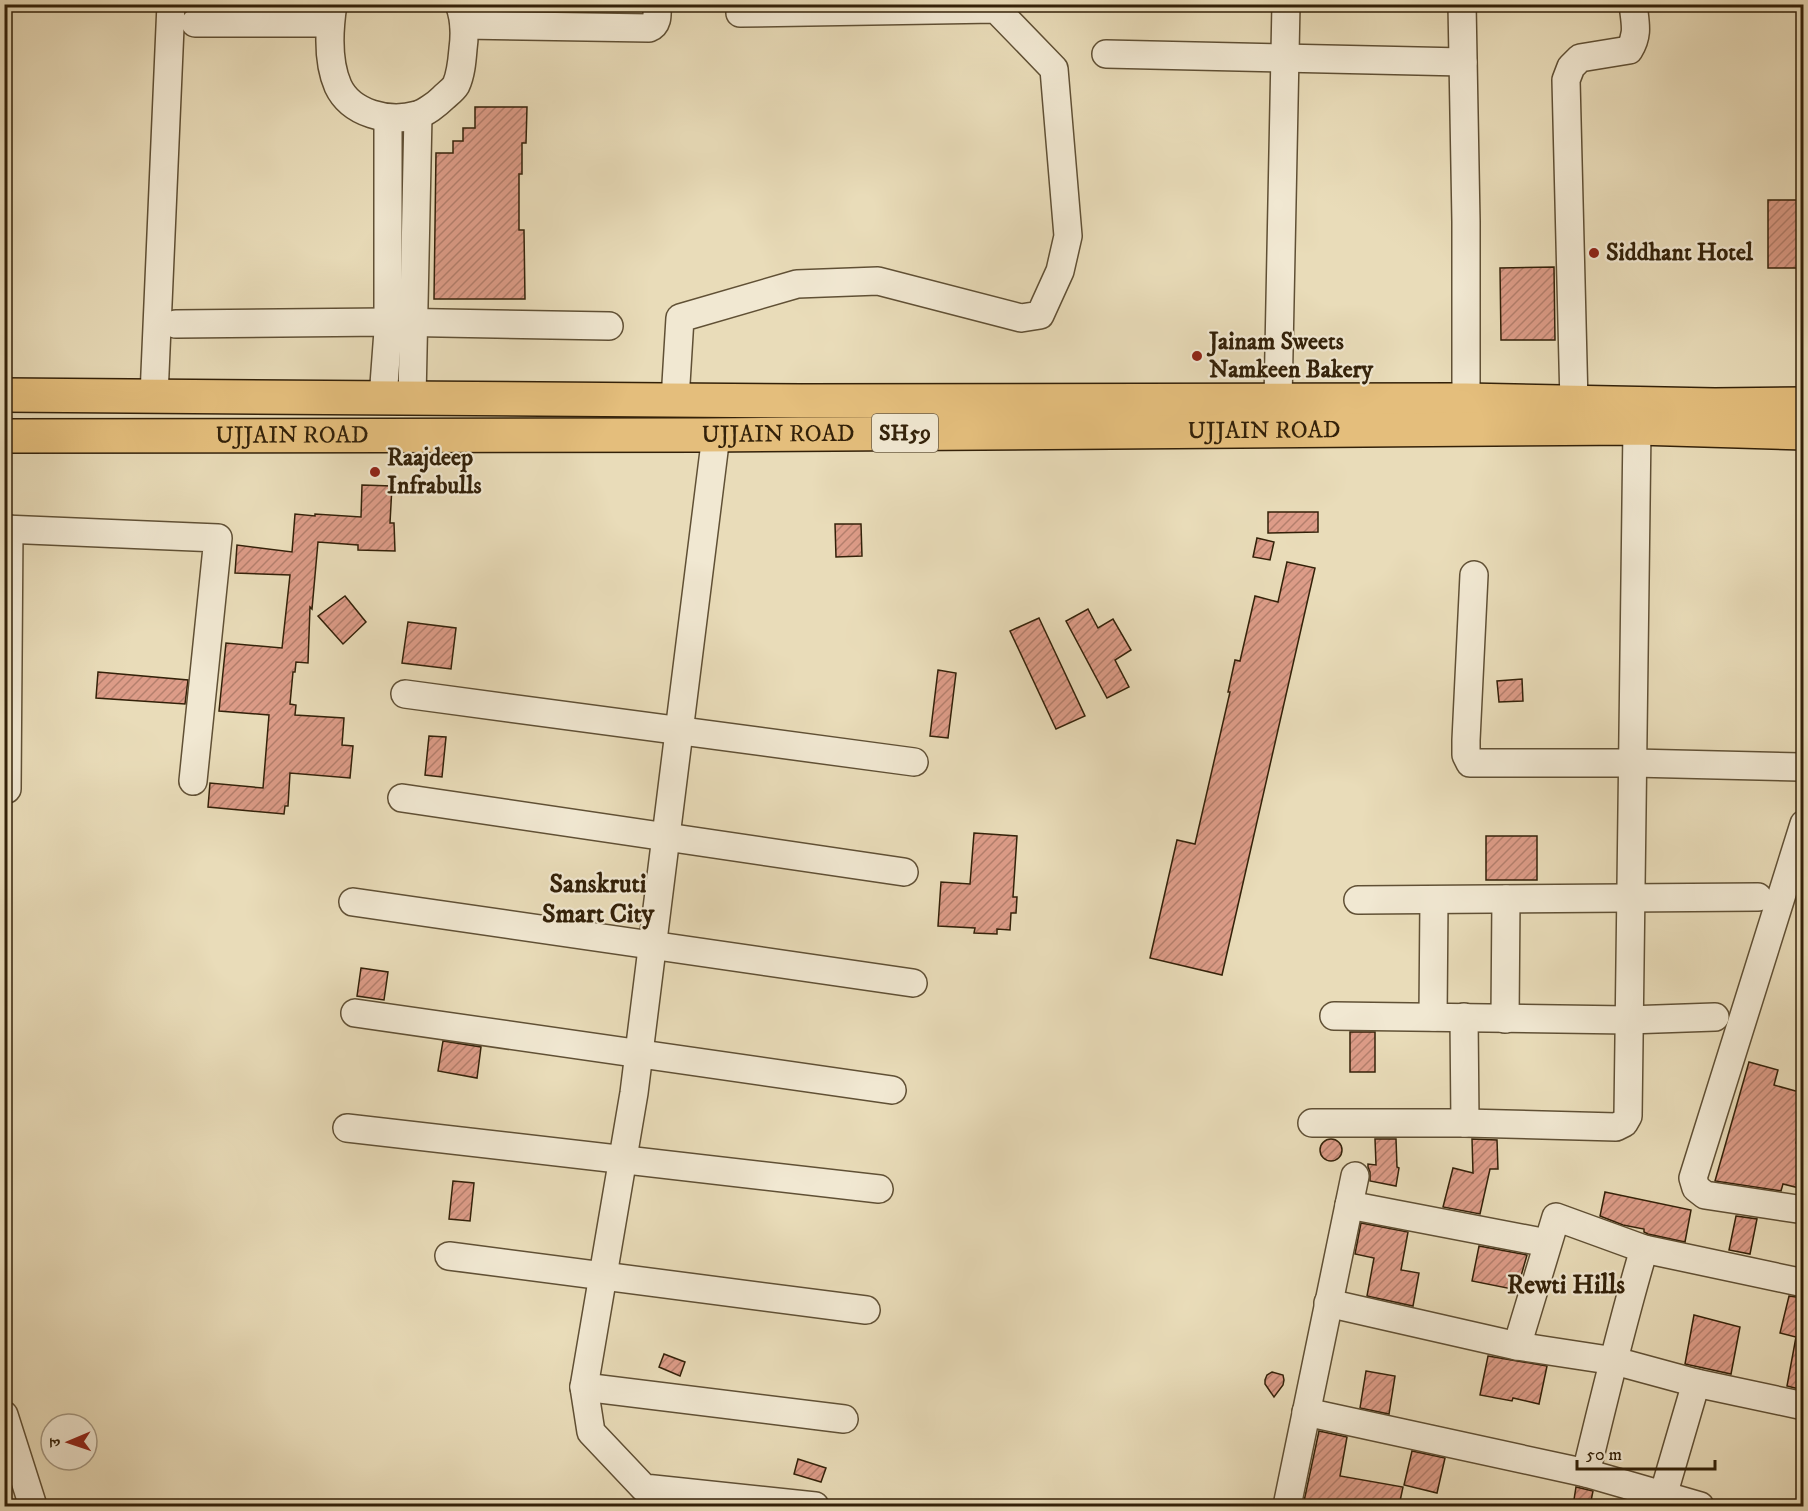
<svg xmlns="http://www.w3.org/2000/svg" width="1808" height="1511" font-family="'IM FELL DW Pica','Noto Serif Devanagari',serif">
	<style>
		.building { fill: url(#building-hatch); stroke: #332109; stroke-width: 1.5 }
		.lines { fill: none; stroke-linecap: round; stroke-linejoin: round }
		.minor-casing { stroke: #605035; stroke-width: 30 }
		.major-casing { stroke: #332109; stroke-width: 36 }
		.minor { stroke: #f1e8d2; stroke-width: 27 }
		.major { stroke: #e4be7c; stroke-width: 33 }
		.poi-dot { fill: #8f2418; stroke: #f1e8d2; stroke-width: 2 }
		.labels { text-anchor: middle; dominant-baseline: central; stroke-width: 4.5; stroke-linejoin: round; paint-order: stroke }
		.shield { fill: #f1e8d2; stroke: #6c5d45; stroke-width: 1.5 }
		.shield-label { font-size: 22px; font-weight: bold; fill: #332109 }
		.poi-label { font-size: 24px; font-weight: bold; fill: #332109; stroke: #f1e8d2; text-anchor: start }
		.street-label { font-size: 24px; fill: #332109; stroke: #f1e8d2 }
		.neighbourhood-label { font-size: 26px; font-weight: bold; fill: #332109; stroke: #f1e8d2 }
	</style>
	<defs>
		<pattern id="building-hatch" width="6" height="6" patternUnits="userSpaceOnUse" patternTransform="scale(1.5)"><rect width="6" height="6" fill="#dd9c88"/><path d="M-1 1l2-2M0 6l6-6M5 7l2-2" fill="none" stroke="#b47f6d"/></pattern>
	</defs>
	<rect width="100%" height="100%" fill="#e9dcb9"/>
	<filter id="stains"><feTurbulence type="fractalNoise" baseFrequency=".00333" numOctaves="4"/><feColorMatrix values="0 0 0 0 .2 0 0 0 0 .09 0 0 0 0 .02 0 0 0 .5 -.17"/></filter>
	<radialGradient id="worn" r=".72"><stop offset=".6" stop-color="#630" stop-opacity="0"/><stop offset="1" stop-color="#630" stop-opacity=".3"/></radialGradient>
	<g class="building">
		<path d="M475,107H527L526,143H522V174H519V230H524L525,299H434L436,153H453V141H463V128H475Z"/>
		<rect x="1768" y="200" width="35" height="68"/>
		<path d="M1554,267L1555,340H1501L1500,268Z"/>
		<path d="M362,485L392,486L390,523H394L395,551L358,550V545L318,542L312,609L310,607L308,663L296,662L295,672H293L290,704L296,705L295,715L344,718L342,745L353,746L350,778L290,773L288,806H285L284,814L208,807L210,783L263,788L269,715L219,711L226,643L282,648L290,575L235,573L237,545L292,552L295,514L315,516V514L361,517Z"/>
		<path d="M1268,512H1318V532L1268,533Z"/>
		<path d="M835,524H861L862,556L836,557Z"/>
		<path d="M1257,538L1274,542L1270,560L1253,557Z"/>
		<path d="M1287,562L1315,568L1222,975L1150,958L1177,840L1195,844L1230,692H1228L1235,660L1240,661L1255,596L1278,602Z"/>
		<path d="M345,596L366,622L343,644L318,616Z"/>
		<path d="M1088,609L1098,628L1113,619L1131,650L1115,660L1129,687L1107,698L1066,621Z"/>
		<path d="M1039,618L1085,716L1056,729L1010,631Z"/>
		<path d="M408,622L456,628L451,669L402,663Z"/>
		<path d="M938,670L956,673L948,738L930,736Z"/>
		<path d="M98,672L188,680L185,704L96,698Z"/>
		<path d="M1522,679L1523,701L1499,702L1497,681Z"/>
		<path d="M429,736L446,737L442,777L425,775Z"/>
		<path d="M974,833L1017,836L1013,897H1017L1016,913H1011L1010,930L997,929V934L974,933L975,928L938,926L941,882L970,884Z"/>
		<rect x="1486" y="836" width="51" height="44"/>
		<path d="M361,968L388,972L384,1000L357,996Z"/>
		<rect x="1350" y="1032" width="25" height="40"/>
		<path d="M443,1041L481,1047L477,1078L438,1071Z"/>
		<path d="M1749,1062L1778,1070L1774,1085L1803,1093V1118L1796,1143L1803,1145V1189L1783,1184L1781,1191L1715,1181Z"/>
		<circle cx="1331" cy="1150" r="11"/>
		<path d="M1375,1139H1396L1397,1167L1399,1168L1396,1186L1370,1181V1172L1368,1167V1164L1376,1165Z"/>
		<path d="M1472,1139L1497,1140L1498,1169H1490L1480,1214L1443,1207L1453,1168L1473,1173Z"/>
		<path d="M453,1181L474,1183L470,1221L449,1219Z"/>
		<path d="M1605,1192L1691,1210L1685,1242L1648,1234L1644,1232V1229L1623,1225L1600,1216Z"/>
		<path d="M1736,1216L1757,1219L1750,1254L1729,1250Z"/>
		<path d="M1361,1223L1408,1232L1401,1270L1419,1273L1413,1306L1367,1296L1374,1258L1355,1254Z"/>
		<path d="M1479,1246L1527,1255L1517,1290L1472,1281Z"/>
		<path d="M1789,1296L1803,1298V1317L1799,1337H1803V1390L1787,1386L1796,1337L1780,1333Z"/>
		<path d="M1694,1315L1740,1327L1731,1374L1685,1364Z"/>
		<path d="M664,1354L685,1362L680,1376L659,1367Z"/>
		<path d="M1488,1356L1547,1366L1539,1404L1513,1398L1512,1401L1480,1395Z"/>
		<path d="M1366,1371L1395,1376L1389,1414L1360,1408Z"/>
		<path d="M1272,1372L1283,1375L1284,1380L1283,1385L1274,1397L1265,1384V1380L1267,1375Z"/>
		<path d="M1319,1431L1347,1437L1340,1476L1403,1487L1399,1506H1303Z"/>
		<path d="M1412,1451L1445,1458L1437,1493L1404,1485Z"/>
		<path d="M798,1459L826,1468L821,1482L794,1474Z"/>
		<path d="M1576,1487L1593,1491L1590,1506H1573Z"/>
	</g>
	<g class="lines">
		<g class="minor-casing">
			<g id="minor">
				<path d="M333,4C329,30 327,61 338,86C351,114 389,123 417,115C425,113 437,104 443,98C447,94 453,90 456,85C461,74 462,61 463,49C465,34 465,19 459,4"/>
				<path d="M1462,4L1466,222V400"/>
				<path d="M195,23H330"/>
				<path d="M464,25L649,28C659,24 657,13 657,4"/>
				<path d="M1106,54L1463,62"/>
				<path d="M176,324L387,322L609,326"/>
				<path d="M154,396L171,4"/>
				<path d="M383,398L388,331V118"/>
				<path d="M412,398L418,115"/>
				<path d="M675,400L680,318L797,284L878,281L1021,318L1040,315L1060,271L1068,236L1054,69L996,9L740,13"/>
				<path d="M1278,400L1286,4"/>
				<path d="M1574,403L1566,80L1571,67L1580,58L1629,50C1639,34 1635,23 1633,4"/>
				<path d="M716,435L634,1093L584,1387L591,1432L644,1488L815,1506"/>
				<path d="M4,529L218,538L193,781"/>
				<path d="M1474,575L1466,740V755L1470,763H1634L1800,767"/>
				<path d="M405,694L914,762"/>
				<path d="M7,789L9,529"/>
				<path d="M402,798L904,872"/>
				<path d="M1804,824L1693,1178L1696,1188L1705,1195L1804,1210"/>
				<path d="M1358,900L1758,897"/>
				<path d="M353,902L913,983"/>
				<path d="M355,1013L892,1090"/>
				<path d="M1334,1016L1628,1020L1715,1017"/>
				<path d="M1433,1017L1434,900"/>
				<path d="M1464,1017L1465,1123"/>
				<path d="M1505,1019L1506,899"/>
				<path d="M1312,1123H1465L1616,1127L1624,1123L1628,1116L1637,428"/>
				<path d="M347,1128L879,1189"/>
				<path d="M1349,1205L1547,1243"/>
				<path d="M449,1256L866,1310"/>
				<path d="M1328,1303L1517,1346L1615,1361L1696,1383L1804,1406"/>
				<path d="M1517,1346L1556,1217L1644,1249L1804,1283"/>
				<path d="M584,1387L844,1419"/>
				<path d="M1306,1412L1586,1473L1700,1506"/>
				<path d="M4,1415L33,1506"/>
				<path d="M1586,1473C1604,1398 1622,1323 1644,1249"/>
				<path d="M1287,1506L1355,1176"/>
				<path d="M1660,1506L1696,1383"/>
			</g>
		</g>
		<g class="major-casing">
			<g id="major">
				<path d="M4,395L801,401L1466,400L1715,405L1804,404"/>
				<path id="s1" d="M4,436L704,435L1637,428L1804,433"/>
			</g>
		</g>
		<use href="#minor" class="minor"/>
		<use href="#major" class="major"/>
	</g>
	<g class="poi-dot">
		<circle cx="1594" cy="253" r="6"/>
		<circle cx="1197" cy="356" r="6"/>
		<circle cx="375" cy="472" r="6"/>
	</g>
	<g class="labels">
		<rect class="shield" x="872" y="414" width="66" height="38" rx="4.5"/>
		<g class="shield-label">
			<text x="905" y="433">SH59</text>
		</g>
		<g class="poi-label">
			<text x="1606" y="253">Siddhant Hotel</text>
			<text x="1209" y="342">Jainam Sweets<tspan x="1209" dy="28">Namkeen Bakery</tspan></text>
			<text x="387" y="458">Raajdeep<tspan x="387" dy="28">Infrabulls</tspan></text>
		</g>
		<g class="street-label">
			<text stroke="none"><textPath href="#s1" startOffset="1260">UJJAIN ROAD</textPath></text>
			<text stroke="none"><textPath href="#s1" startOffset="774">UJJAIN ROAD</textPath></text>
			<text stroke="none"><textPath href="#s1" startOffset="288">UJJAIN ROAD</textPath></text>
		</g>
		<g class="neighbourhood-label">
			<text x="598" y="884">Sanskruti<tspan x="598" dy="30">Smart City</tspan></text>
			<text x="1566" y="1285">Rewti Hills</text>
		</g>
	</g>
	<rect width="1808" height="1511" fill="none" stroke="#e9dcb9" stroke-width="24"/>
	<rect x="6" y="6" width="1796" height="1499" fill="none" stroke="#332109" stroke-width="3"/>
	<rect x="12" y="12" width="1784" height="1487" fill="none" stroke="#332109" stroke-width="1.5"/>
	<g transform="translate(69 1442) rotate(268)"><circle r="28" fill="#f1e8d2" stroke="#a59882" stroke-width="1.5"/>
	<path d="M0-4.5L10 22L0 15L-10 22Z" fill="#8f2418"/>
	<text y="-9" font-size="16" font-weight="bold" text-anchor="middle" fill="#332109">उ</text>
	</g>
	<path d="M1577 1460v9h138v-9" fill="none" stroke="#332109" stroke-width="3"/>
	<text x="1586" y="1460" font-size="18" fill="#332109" stroke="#f1e8d2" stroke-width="4.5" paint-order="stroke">50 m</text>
	<rect width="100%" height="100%" filter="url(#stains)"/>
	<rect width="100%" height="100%" fill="url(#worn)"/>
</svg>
